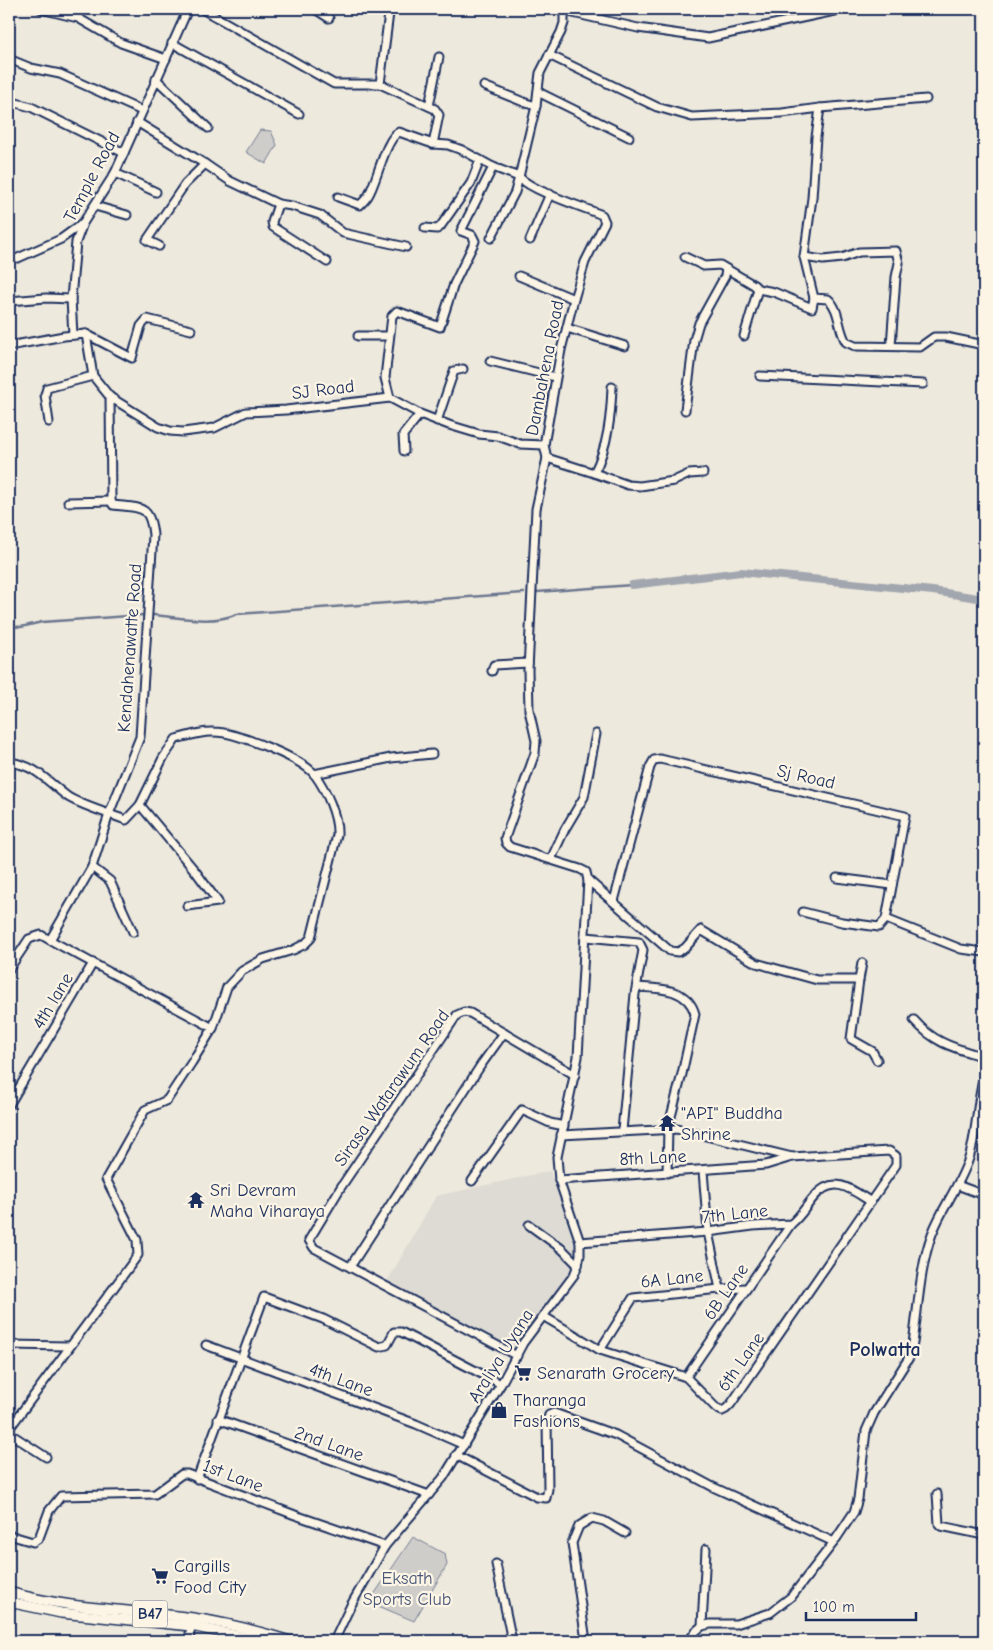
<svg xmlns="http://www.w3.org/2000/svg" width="993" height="1650" font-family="'Comic Neue',sans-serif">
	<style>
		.built { fill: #dedbd4 }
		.green { fill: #cfcdca; stroke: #757e94 }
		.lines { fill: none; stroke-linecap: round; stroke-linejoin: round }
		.stream { stroke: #6c778f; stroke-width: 2.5 }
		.canal { stroke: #a2a7af; stroke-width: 8 }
		.minor-casing { stroke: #1b2f5e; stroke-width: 11 }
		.major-casing { stroke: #1b2f5e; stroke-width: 12 }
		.minor { stroke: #fcf5e5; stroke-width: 7 }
		.major { stroke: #fcf5e5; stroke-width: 9 }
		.labels { text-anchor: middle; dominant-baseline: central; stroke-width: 4.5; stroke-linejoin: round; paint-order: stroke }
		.shield { fill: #fcf5e5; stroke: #5e6a86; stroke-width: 1 }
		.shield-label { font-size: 16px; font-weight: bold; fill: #1b2f5e }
		.street-label { font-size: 18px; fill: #1b2f5e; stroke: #fcf5e5 }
		.poi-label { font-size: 18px; fill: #1b2f5e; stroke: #fcf5e5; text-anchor: start }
		.park-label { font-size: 18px; fill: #485679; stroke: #fcf5e5 }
		.quarter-label { font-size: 20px; font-weight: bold; fill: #1b2f5e; stroke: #fcf5e5 }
	</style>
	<rect width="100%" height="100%" fill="#eee9dd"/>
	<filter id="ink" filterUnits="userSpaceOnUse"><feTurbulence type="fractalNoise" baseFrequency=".02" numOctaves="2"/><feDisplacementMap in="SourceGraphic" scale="10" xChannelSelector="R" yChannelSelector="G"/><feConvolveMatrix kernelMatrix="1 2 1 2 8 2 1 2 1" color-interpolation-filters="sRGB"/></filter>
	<g filter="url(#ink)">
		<path class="built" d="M550,1171L577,1246L572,1276L517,1353L387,1282L436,1196Z"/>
		<g class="green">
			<path d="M260,130L271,131L277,145L266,164L246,152Z"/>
			<path d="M413,1537L445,1554L447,1565L414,1621L369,1602Z"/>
		</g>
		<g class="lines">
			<g class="stream">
				<path d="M537,592L632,585"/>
				<path d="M153,615C179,617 212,625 237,614L524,593"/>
				<path d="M9,626L21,627L42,622L143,615"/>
			</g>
			<path class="canal" d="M632,585L741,572L933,591L984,599"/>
			<g class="minor-casing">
				<g id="minor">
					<path d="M41,9L78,18L121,43L166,59"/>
					<path d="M202,9L334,84H380L435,109L439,115L433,144"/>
					<path d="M315,9L329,18"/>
					<path d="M564,11L638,28L708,38L844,9"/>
					<path d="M172,43L299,114"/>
					<path d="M549,55L657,107L692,117L782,113L820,108L926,99"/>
					<path d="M9,59L31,68L60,74L142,111"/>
					<path d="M156,79L208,128"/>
					<path d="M380,84L389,13"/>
					<path d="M484,86L526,103L536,106"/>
					<path d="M538,92L629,137"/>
					<path d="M9,101L31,107L124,153"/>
					<path d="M429,106L439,57"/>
					<path d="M820,108L816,137L812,198L804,257L814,298L828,299C840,309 838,329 846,342L855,346L920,347L934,337H946L984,345"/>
					<path d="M137,122L205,164L230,181L278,204L272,222L273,227L327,262"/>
					<path d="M115,173L156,192"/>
					<path d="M338,197L360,205C363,202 366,199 368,196C377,182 385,139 399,132L433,144L448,145L462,150L493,167L519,177L515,192L491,238"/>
					<path d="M278,204L292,206L320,215L343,233L406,247"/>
					<path d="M95,206L127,215"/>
					<path d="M425,228L437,229L440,227L471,183L480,160"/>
					<path d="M530,240L550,194"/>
					<path d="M159,246L147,240L185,184L205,164"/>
					<path d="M685,257L704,266L720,265L754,285L758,289"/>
					<path d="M804,257L823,260L842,258L859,252L896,251L899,263L896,277L891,346"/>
					<path d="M18,258L61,239L83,223"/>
					<path d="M519,276L574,299"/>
					<path d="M9,301L46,298L71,299"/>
					<path d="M567,328L625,346"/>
					<path d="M86,334L132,358L141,326L147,319L191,330"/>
					<path d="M73,335L71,299L76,242L83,223L115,173L188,9"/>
					<path d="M358,336H389"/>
					<path d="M744,336L758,289L774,292L812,308L814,298"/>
					<path d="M9,346L64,336L86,334L93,376L110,397L111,501L113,505C140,508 150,504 153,535L140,737L109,814L92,867L50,940L41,935L29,939L9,969"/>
					<path d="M490,361L555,377"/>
					<path d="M760,376L923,384"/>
					<path d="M110,397L158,427L170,431L183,432L214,428L246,412L286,410L390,398L420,414L449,425L479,434L498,436L520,444L544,445"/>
					<path d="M390,398L385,378L392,316L397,311L440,327L454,284L475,241L472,235L461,231L493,167"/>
					<path d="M685,410L694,340L699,323L725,276L726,269"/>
					<path d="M437,421L454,371L463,369"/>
					<path d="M49,422L45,395L47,388L93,376"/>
					<path d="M404,451L403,435L420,414"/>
					<path d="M547,458L594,473L628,485L640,486L674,481L689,474L703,473"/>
					<path d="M594,473C608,446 611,416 612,387"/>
					<path d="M68,502L111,501"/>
					<path d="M492,671L494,665L528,663"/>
					<path d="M9,762C38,766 46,781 68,797C83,806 110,814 126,820L140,805L163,758L176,739C188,736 201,731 214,732C235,732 302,758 315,775C326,790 338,816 337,835L311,938L305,944L293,950L263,959L242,971L227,987L213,1028L192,1062L167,1100L145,1110L106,1179L137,1240L138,1255L9,1429"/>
					<path d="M314,774L391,758L432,754"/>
					<path d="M140,805L196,872L218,902L187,906"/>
					<path d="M551,859L565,829L584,797L596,734"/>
					<path d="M92,867L110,881L133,932"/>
					<path d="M837,878L892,885"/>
					<path d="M588,880L670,951L678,952L685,948L701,930L756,963L817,980H859L862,963"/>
					<path d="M614,901L650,767L654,760L660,759L905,816L886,919L879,927L842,922L803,912"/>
					<path d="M886,919L961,949L984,952"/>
					<path d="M586,937L639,942L643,950L635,994L622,1131"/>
					<path d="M50,940L213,1028"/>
					<path d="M859,980L851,1039L872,1051L877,1060"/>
					<path d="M637,987C659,988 688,988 695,1014L682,1074L668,1128L667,1173"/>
					<path d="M914,1020C935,1044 955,1048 984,1057"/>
					<path d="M9,1105L93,963"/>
					<path d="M561,1135L677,1129L792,1157"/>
					<path d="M703,1171L708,1232L720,1289"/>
					<path d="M472,1181L522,1110L550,1123L564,1126"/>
					<path d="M957,1185L984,1195"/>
					<path d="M529,1225L562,1249L578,1265"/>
					<path d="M580,1242L708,1232L753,1226L791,1224C801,1216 806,1206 814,1197C834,1174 851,1189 871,1202"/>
					<path d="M350,1267L481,1065L504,1033"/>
					<path d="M543,1316L600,1350L686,1377L716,1408L722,1411L726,1409L731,1404L896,1165V1156L889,1151L792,1157L766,1165L559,1180"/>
					<path d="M9,1345L68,1346"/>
					<path d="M206,1345L416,1424L464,1445"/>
					<path d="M600,1350L633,1298L720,1289L747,1288"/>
					<path d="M517,1356L314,1248L309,1240L341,1187L457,1015L464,1012L470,1013L575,1075"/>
					<path d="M686,1377L791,1224"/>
					<path d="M218,1419L429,1495"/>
					<path d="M9,1433L46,1457"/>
					<path d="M456,1455L537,1497L546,1498L548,1489L547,1421L549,1415L554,1413L616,1435L713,1487L834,1542"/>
					<path d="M197,1479L264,1297L323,1319L379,1347L387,1345L394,1332H401L501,1384"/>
					<path d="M937,1494L939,1524L941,1526L984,1535"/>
					<path d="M9,1535L33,1542L39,1538L49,1511L61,1496L155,1494L182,1474H187L295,1515L385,1546"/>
					<path d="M496,1564L512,1641"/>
					<path d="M702,1626L706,1549"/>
					<path d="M189,1641L191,1626"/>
					<path d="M334,1641L351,1605L385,1546L443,1478L501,1384L523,1343L574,1275L578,1265L580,1255V1242L559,1180L557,1157L578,1057L588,880L586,872L580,869L510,847L506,843L505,838L535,753L536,741L529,710L528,670L536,509L547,458L544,445L561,350L574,299L585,262L605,222L602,215C583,207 532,191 519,177L536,106L540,73L561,32L564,23V9"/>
					<path d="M586,1641L572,1543L579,1526L592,1518L604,1521L625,1533"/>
					<path d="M689,1641L696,1631L702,1626L710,1624H736L770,1613L792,1596L834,1542L854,1512L858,1499L866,1431L874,1413L910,1356L913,1343C918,1309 920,1266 932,1234C942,1207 962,1183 970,1155C977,1129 977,1102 984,1076"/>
				</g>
			</g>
			<g class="major-casing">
				<g id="major">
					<path d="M9,1592C71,1610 130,1609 193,1618C226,1623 258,1631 290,1641"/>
					<path d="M9,1602L61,1613L191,1626L263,1641"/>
				</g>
			</g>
			<use href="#minor" class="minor"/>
			<use href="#major" class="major"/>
		</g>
	</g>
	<defs>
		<g id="temple-bare" transform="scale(1.35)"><path d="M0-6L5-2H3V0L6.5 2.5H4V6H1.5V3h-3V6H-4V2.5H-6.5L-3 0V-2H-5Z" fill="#1b2f5e" stroke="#fcf5e5" stroke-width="2.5" paint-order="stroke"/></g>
		<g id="supermarket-bare" transform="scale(1.35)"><path d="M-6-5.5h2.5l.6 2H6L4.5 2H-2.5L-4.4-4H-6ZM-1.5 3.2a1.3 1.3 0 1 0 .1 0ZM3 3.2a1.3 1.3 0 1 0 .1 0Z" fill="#1b2f5e" stroke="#fcf5e5" stroke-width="2.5" paint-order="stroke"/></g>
		<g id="shop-bare" transform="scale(1.35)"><path d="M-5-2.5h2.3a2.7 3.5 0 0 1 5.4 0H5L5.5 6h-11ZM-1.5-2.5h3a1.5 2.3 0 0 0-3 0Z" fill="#1b2f5e" stroke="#fcf5e5" stroke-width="2.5" paint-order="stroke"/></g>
	</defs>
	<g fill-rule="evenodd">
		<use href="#temple-bare" x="667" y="1123"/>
		<use href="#temple-bare" x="196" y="1200"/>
		<use href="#supermarket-bare" x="523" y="1373"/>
		<use href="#shop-bare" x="499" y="1410"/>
		<use href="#supermarket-bare" x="160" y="1576"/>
	</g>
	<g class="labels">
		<rect class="shield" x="132.5" y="1600.5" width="35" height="27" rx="4"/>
		<g class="shield-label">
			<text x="150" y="1614">B47</text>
		</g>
		<g class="street-label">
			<text transform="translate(92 177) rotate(-62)">Temple Road</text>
			<text transform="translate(545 368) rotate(-79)">Dambahena Road</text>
			<text transform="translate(323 390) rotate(-7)">SJ Road</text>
			<text transform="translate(130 648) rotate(-86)">Kendahenawatte Road</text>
			<text transform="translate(806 777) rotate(13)">Sj Road</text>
			<text transform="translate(53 1001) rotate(-59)">4th lane</text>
			<text transform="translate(392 1088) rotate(-55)">Sirasa Watarawum Road</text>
			<text transform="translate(653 1158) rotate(-3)">8th Lane</text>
			<text transform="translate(735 1214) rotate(-6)">7th Lane</text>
			<text transform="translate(672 1279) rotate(-6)">6A Lane</text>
			<text transform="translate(726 1292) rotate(-55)">6B Lane</text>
			<text transform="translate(501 1356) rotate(-58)">Araliya Uyana</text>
			<text transform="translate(741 1362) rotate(-55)">6th Lane</text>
			<text transform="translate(341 1380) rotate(20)">4th Lane</text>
			<text transform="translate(329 1444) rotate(20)">2nd Lane</text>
			<text transform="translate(233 1476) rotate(21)">1st Lane</text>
		</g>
		<g class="poi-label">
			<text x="681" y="1113">"API" Buddha<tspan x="681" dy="21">Shrine</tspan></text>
			<text x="210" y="1190">Sri Devram<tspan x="210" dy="21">Maha Viharaya</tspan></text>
			<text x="537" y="1373">Senarath Grocery</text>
			<text x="513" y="1400">Tharanga<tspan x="513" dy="21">Fashions</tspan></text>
			<text x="174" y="1566">Cargills<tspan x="174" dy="21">Food City</tspan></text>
		</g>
		<g class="park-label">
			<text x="407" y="1578">Eksath<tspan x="407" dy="21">Sports Club</tspan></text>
		</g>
		<g class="quarter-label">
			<text x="885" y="1349">Polwatta</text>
		</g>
	</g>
	<rect width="993" height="1650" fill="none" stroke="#fcf5e5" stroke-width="30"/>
	<rect x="15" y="15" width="963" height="1620" fill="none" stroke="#1b2f5e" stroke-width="2" filter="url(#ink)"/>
	<path d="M806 1612v8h110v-8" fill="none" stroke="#1b2f5e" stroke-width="2.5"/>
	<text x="813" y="1612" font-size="15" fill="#1b2f5e" stroke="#fcf5e5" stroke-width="4" paint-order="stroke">100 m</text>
</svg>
